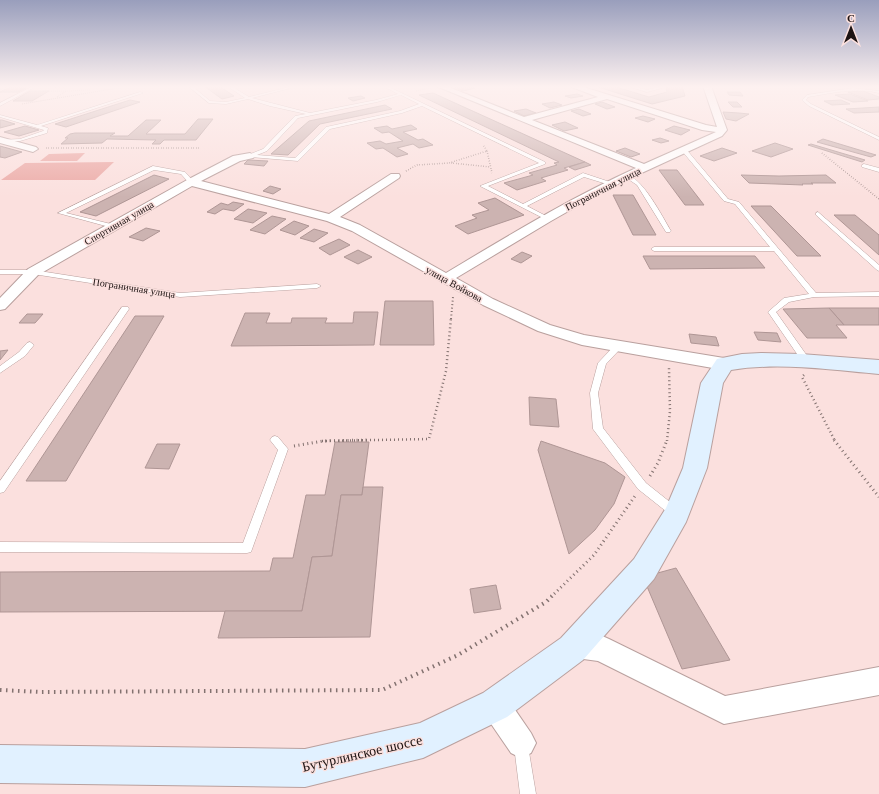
<svg xmlns="http://www.w3.org/2000/svg" width="879" height="794" font-family="'Libre Baskerville',serif">
	<style>
		.green { fill: #ecaba7 }
		.building { fill: #ccb3b1; stroke: #af9695 }
		.lines { fill: none; stroke-linecap: round; stroke-linejoin: round }
		.service-casing { stroke: #b9a09e; stroke-width: 1 }
		.minor-casing { stroke: #b9a09e; stroke-width: 2 }
		.secondary-casing { stroke: #b9a09e; stroke-width: 2 }
		.path-far5 { stroke: #837270; stroke-width: 1; stroke-dasharray: 0.5 1.5; stroke-linecap: butt }
		.path-far4 { stroke: #837270; stroke-width: 1.5; stroke-dasharray: 0.5 2; stroke-linecap: butt }
		.path-far3 { stroke: #837270; stroke-width: 2; stroke-dasharray: 1 2.5; stroke-linecap: butt }
		.path-far2 { stroke: #837270; stroke-width: 2.5; stroke-dasharray: 1 3; stroke-linecap: butt }
		.path-far1 { stroke: #837270; stroke-width: 3; stroke-dasharray: 1 3.5; stroke-linecap: butt }
		.path { stroke: #837270; stroke-width: 4; stroke-dasharray: 1.5 4.5; stroke-linecap: butt }
		.service { fill: #fff; fill-rule: evenodd }
		.minor { fill: #fff; fill-rule: evenodd }
		.secondary { fill: #e1f1ff; fill-rule: evenodd }
		.labels { text-anchor: middle; dominant-baseline: central; stroke-width: 3; stroke-linejoin: round; paint-order: stroke }
		.far-street-label { font-size: 10px; fill: #1c1312; stroke: #fbe0de }
		.near-street-label { font-size: 14px; fill: #1c1312; stroke: #fbe0de }
	</style>
	<rect width="100%" height="100%" fill="#fbe0de"/>
	<g class="green">
		<path d="M85,153L77,161H40L49,154Z"/>
		<path d="M114,162L95,180H1L25,163Z"/>
	</g>
	<g class="building">
		<path d="M12,86H25L20,88H26L18,92H0Z"/>
		<path d="M57,86H128L55,87Z"/>
		<path d="M204,86H219L234,96L222,99Z"/>
		<path d="M460,86H469L475,88L463,91L454,87Z"/>
		<path d="M595,86H613L649,97L667,92L666,86H682L685,96L652,104Z"/>
		<path d="M30,91H49L32,101H13Z"/>
		<path d="M863,91L879,97V99L868,100L848,92Z"/>
		<path d="M727,92H740L743,96L729,95Z"/>
		<path d="M433,93L585,162L564,168L568,170L541,178L546,181L517,190L504,183L533,175L529,173L557,165L554,163L559,162L419,95Z"/>
		<path d="M577,94L583,96L571,98L565,96Z"/>
		<path d="M850,94L868,101L853,102L835,95Z"/>
		<path d="M361,96L365,98L353,101L348,98Z"/>
		<path d="M130,100L140,102L66,127L55,124Z"/>
		<path d="M841,100L850,104L832,105L824,101Z"/>
		<path d="M554,102L562,105L550,108L542,104Z"/>
		<path d="M602,102L615,107L607,109L595,104Z"/>
		<path d="M728,102H737L742,107H733Z"/>
		<path d="M385,105L392,109L320,124L288,155L271,154L309,121Z"/>
		<path d="M879,107V112L854,113L846,109Z"/>
		<path d="M526,109L536,113L524,116L514,111Z"/>
		<path d="M579,109L591,114L583,116L571,111Z"/>
		<path d="M723,112L739,113L749,114L736,121L726,119Z"/>
		<path d="M643,116L655,119L648,122L635,118Z"/>
		<path d="M198,119H213L196,140H164L160,144H152L156,140L107,139L102,143L61,144L68,138H65L70,134L75,133H115L110,136H128L146,120H161L146,134H185Z"/>
		<path d="M0,120H2L15,124L0,128Z"/>
		<path d="M565,122L578,128L564,131L552,125Z"/>
		<path d="M411,125L417,129L403,132L418,140L423,139L433,145L419,148L413,144L397,148L408,154L397,157L383,148L376,149L367,143L380,141L386,144L403,141L389,132L382,133L374,128L387,126L392,129Z"/>
		<path d="M25,126L39,130L19,136L4,132Z"/>
		<path d="M674,126L690,130L681,135L665,130Z"/>
		<path d="M660,138L669,141L661,143L652,140Z"/>
		<path d="M823,139L876,155L871,157L817,142Z"/>
		<path d="M775,143L793,149L771,157L752,151Z"/>
		<path d="M811,144L865,160L862,162L808,145Z"/>
		<path d="M0,146L22,152L5,158L0,157Z"/>
		<path d="M625,148L640,154L631,157L616,151Z"/>
		<path d="M722,148L737,153L714,161L700,156Z"/>
		<path d="M248,160L268,161L264,166L244,164Z"/>
		<path d="M585,162L591,165L575,170L569,167Z"/>
		<path d="M659,170H677L704,205H685Z"/>
		<path d="M154,175L169,179L96,216L80,212Z"/>
		<path d="M741,175L779,176L826,175L836,183H811L813,184H802L803,185L749,183Z"/>
		<path d="M270,186L281,189L273,194L263,191Z"/>
		<path d="M613,195H633L656,235H633Z"/>
		<path d="M495,198L524,215L468,234L455,226L477,218L472,215L489,210L478,203Z"/>
		<path d="M233,202L244,204L234,211L223,209L215,214L207,212L221,203L228,205Z"/>
		<path d="M751,206H771L821,256H797Z"/>
		<path d="M248,209L267,213L253,223L234,219Z"/>
		<path d="M834,215H855L879,235V255Z"/>
		<path d="M272,216L286,219L265,234L250,230Z"/>
		<path d="M294,221L309,226L295,235L280,230Z"/>
		<path d="M146,228L160,231L143,241L129,237Z"/>
		<path d="M314,229L328,233L314,242L300,238Z"/>
		<path d="M339,239L350,245L330,255L319,248Z"/>
		<path d="M358,250L372,257L358,264L344,257Z"/>
		<path d="M522,252L532,256L521,263L511,259Z"/>
		<path d="M643,256H755L765,268L650,269Z"/>
		<path d="M385,301H433L434,345H380Z"/>
		<path d="M829,308H879V325H844Z"/>
		<path d="M829,308L844,325H836L847,338H807L783,309Z"/>
		<path d="M354,312H378L374,345L231,346L245,313H270L266,323H291L292,318H327L325,323H353Z"/>
		<path d="M27,314H43L35,323H19Z"/>
		<path d="M135,316H164L66,481H26Z"/>
		<path d="M754,332L777,333L781,342L758,340Z"/>
		<path d="M689,334L716,337L719,346L691,343Z"/>
		<path d="M8,350L0,360V351Z"/>
		<path d="M529,397L556,399L559,427L530,425Z"/>
		<path d="M541,441L605,463L625,477L614,504L595,530L569,554L538,450Z"/>
		<path d="M335,442H369L362,495H341L332,556L312,557L302,611L0,612V572L270,571L273,558H293L306,495H325Z"/>
		<path d="M157,444H180L169,469L145,468Z"/>
		<path d="M363,487H383L370,637L218,638L225,611H302L312,557L332,556L341,495H362Z"/>
		<path d="M676,568L730,660L682,669L643,577Z"/>
		<path d="M496,585L501,609L474,613L470,589Z"/>
	</g>
	<g class="lines">
		<g class="service-casing">
			<g id="service">
				<path d="M33,86H37L0,106V103Z"/>
				<path d="M188,86H192L210,101L226,102L245,98L227,86H231L249,97L293,86H299L252,98L310,113L376,100L398,94L383,86H387L545,162V164L488,186L523,204L583,173L613,183L610,185L584,177L527,206L550,218L545,219L480,186L539,163L422,106L402,113L330,129L298,161L250,157H248V155L263,149L295,116L306,114L270,106L248,99L226,104L209,103ZM401,95L419,104L400,111L326,127L295,158L257,155L267,151L298,118L377,102Z"/>
				<path d="M627,86H632L647,90L657,87L656,86H660L662,88L647,92Z"/>
				<path d="M853,88L879,91V93C855,87 832,93 808,97L806,100L811,104L879,137V140L809,106L802,100L807,95Z"/>
				<path d="M140,92L143,93L41,126L48,128L47,133L20,141L0,142V140L20,139L43,131L44,130L0,117V115L37,125Z"/>
				<path d="M682,149H686L728,199L739,202L816,293L879,292V296L814,297L789,302L776,312L810,360L811,362L810,364H804L768,312L784,298L809,294L774,251H654L651,249L654,247H770L735,204L724,201L682,151Z"/>
				<path d="M864,164L879,168V172L862,167V165Z"/>
				<path d="M153,166L185,172L194,182L189,183L181,174L154,170L66,213L115,225L116,226L113,228L58,213Z"/>
				<path d="M625,175C641,174 663,218 671,231L670,232H666L637,185L625,177Z"/>
				<path d="M818,212L879,265V271L877,270L816,215V213Z"/>
				<path d="M0,270H33L180,293L317,284L321,286L317,288L180,297L33,274H0Z"/>
				<path d="M122,307H128L129,309L4,492L0,493V481Z"/>
				<path d="M30,342L34,345L25,356L0,373V366L19,352L27,343Z"/>
				<path d="M618,344L622,347L606,364L598,393L603,428L646,483L680,510L681,513L680,516L676,518L672,516L638,489L593,429L590,393L598,363L615,345Z"/>
				<path d="M275,436L278,437L288,449L251,552L247,553L0,552V542L243,543L278,450L270,440L272,437Z"/>
				<path d="M521,739L526,741L528,746L536,794H520L514,746L516,741Z"/>
			</g>
		</g>
		<g class="minor-casing">
			<g id="minor">
				<path d="M436,86H446L524,117L598,97L569,86H580L706,125L717,127L703,86H711L727,130L722,136L609,188L551,221L456,278L493,299L550,325L584,335L724,358L730,360L732,364L730,368L724,370L582,345L538,331L483,305L352,231L327,221L192,186L38,275L5,309L0,310V298L28,269L187,180L233,156L250,153L255,156L253,158L240,161L201,181L329,214L391,174H399L400,176L399,178L340,217L360,225L446,273C508,236 570,198 636,168ZM607,99L702,130L716,132L644,164L532,120Z"/>
				<path d="M0,137L36,147L38,149L33,152L0,143Z"/>
				<path d="M576,632L600,635L609,639L725,696L879,667V695L724,724L598,661L576,658L567,654L563,645L567,636Z"/>
				<path d="M495,691L505,695L531,733L536,743L531,753L521,758L511,753L485,715L481,705L485,695Z"/>
			</g>
		</g>
		<g class="secondary-casing">
			<path id="secondary" d="M761,353L801,354L879,360V374C830,370 780,362 731,370L723,383L707,468L686,522L654,579L583,660L507,717L423,758L305,787L0,783V745L305,749L420,723L483,693L561,638L634,559L666,508L683,468L701,383L717,359L742,354Z"/>
		</g>
		<g class="path-far5">
			<path d="M0,90L8,86"/>
			<path d="M43,91H66"/>
			<path d="M416,91L429,88"/>
			<path d="M57,97L66,91L90,90"/>
			<path d="M22,104L124,87"/>
		</g>
		<g class="path-far4">
			<path d="M46,148H200"/>
			<path d="M487,151L492,173"/>
			<path d="M822,153L879,199"/>
			<path d="M451,163L490,167"/>
			<path d="M406,171L417,165L449,163L487,151L483,145"/>
		</g>
		<path class="path-far3" d="M451,319L453,297"/>
		<g class="path-far2">
			<path d="M804,375L802,377L835,441"/>
			<path d="M322,441L429,439L446,371L451,318"/>
			<path d="M667,441L670,411L669,368"/>
		</g>
		<g class="path-far1">
			<path d="M834,440L879,497"/>
			<path d="M294,446L323,441L369,440"/>
			<path d="M650,476L658,463L667,440"/>
			<path d="M551,597L594,555L635,496"/>
		</g>
		<path class="path" d="M0,690L41,692L382,690L458,655L546,602L552,596"/>
		<use href="#service" class="service"/>
		<use href="#minor" class="minor"/>
		<use href="#secondary" class="secondary"/>
	</g>
	<linearGradient id="sky" x2="0" y2="1"><stop stop-color="#999ebc"/><stop offset="0.44" stop-color="#fdf1f0"/><stop offset="1" stop-color="#fdf1f0" stop-opacity="0"/></linearGradient>
	<rect width="879" height="197" fill="url(#sky)"/>
	<g class="labels">
		<g class="far-street-label">
			<text transform="translate(603 189) rotate(-27)">Пограничная улица</text>
			<text transform="translate(119 223) rotate(-30)">Спортивная улица</text>
			<text transform="translate(454 284) rotate(29)">улица Войкова</text>
			<text transform="translate(134 288) rotate(9)">Пограничная улица</text>
		</g>
		<g class="near-street-label">
			<text transform="translate(362 753) rotate(-13)">Бутурлинское шоссе</text>
		</g>
	</g>
	<g transform="translate(851 28)" stroke="#fbe0de" stroke-width="3" paint-order="stroke">
	<path d="M0-3L7 15L0 10L-7 15Z" fill="#1c1312"/>
	<text y="-6" font-size="11" font-weight="bold" text-anchor="middle" fill="#1c1312">С</text>
	</g>
</svg>
